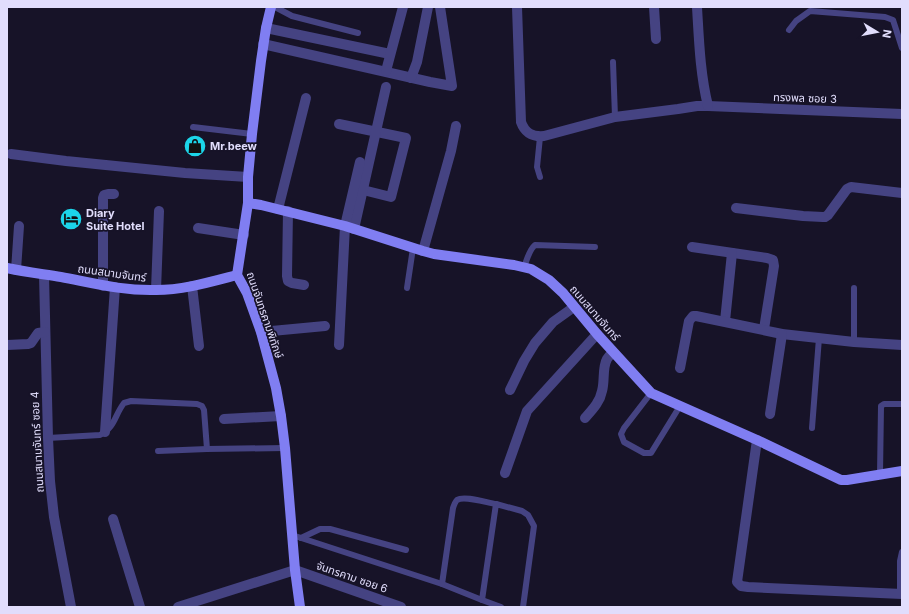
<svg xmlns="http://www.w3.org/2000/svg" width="909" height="614" font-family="Inter,'Noto Sans Thai',sans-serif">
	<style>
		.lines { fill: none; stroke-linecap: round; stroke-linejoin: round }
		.lane { stroke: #454382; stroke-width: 6 }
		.street { stroke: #454382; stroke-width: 10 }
		.secondary { stroke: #807ef2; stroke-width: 10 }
		.labels { text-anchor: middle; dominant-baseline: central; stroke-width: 3.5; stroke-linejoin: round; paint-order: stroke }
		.street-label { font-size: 11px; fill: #e1ddfc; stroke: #171328 }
		.poi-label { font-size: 11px; font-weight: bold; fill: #e1ddfc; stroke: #171328; text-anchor: start }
	</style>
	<rect width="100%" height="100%" fill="#171328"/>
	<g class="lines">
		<g class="lane">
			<path d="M275,7L292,16L358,33"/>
			<path d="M789,30L796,21L810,11L885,17L893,20L902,48"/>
			<path d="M613,62L615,117"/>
			<path d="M193,127L252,134"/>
			<path d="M540,177L537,167L540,137"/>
			<path d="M524,267C527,260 529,250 535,245L595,247"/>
			<path d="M407,288L413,248"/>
			<path d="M854,288V342"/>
			<path d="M651,393L624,428L621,434L624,442L644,453H651L680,406"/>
			<path d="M812,428L819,338"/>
			<path d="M48,438L100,435C116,426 114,416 124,403L131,401L197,404L202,406L204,410L207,449"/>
			<path d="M158,451L207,449L285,448"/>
			<path d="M880,474L881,406L884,404H902"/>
			<path d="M292,535L442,584L482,600L501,607"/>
			<path d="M301,538L320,529H330L406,550"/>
			<path d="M442,584L453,508C454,505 455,502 457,500C464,495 488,503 496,504"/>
			<path d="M900,594V561L902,552"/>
			<path d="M482,600L496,504L522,511L528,515L534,526L523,607"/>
		</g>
		<g class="street">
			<path d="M517,7L521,122C525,133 532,137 544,136L615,117L678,109L697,106H708L902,114"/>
			<path d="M654,7L656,39"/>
			<path d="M697,7C699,40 700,73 708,106"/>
			<path d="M266,28L390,54"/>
			<path d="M263,44L430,82L452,86L440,7"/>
			<path d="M386,71L403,7"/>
			<path d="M411,78L417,62L428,7"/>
			<path d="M339,124L406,138L391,197L363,190"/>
			<path d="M11,154L66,161L185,173L248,177"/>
			<path d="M736,208L803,216L823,217H825L828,215L847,189L851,187L902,193"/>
			<path d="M278,209L306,98"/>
			<path d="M288,211L287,276L288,281L292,283L304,285"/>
			<path d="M198,228L244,235"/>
			<path d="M354,229L386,87"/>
			<path d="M692,247L767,258L773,260L774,266L764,329"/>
			<path d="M423,251L451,151L456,126"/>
			<path d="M16,270L19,226"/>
			<path d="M44,275L48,438L50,481L54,517L71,607"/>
			<path d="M103,286V198L104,195L108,194H114"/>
			<path d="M192,286L199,346"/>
			<path d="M156,290L159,211"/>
			<path d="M725,321L732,253"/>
			<path d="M261,332L325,326"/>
			<path d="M7,345L28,344L31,343L38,333L45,332"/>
			<path d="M339,345L345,226L360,162"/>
			<path d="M680,368L689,321L693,316H696L782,334L854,342L902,345"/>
			<path d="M510,390L524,361L535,343L553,322L574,307"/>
			<path d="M770,414L782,334"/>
			<path d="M585,418C592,410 600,402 602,391C605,381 602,368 607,359C609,356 611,354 613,352"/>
			<path d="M224,419L281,416"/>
			<path d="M105,432L115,287"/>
			<path d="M757,440L737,582L741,586L748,587L902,594"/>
			<path d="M505,473L527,411L597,334"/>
			<path d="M113,519L140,607"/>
			<path d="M178,607L295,570L401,607"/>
		</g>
		<g class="secondary">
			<path d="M271,7L266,28L261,61L252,134L248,177V203L237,275L247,293L261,332L276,388L281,416L285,448L295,570L300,607"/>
			<path d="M248,203L261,205L345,226L423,251L434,254L514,265L531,269L549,280L563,293L597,334L651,393L757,440L841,480H847L902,471"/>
			<path d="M7,268C25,272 43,274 61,277C93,283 123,291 156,290C183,290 210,282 237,275"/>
		</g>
	</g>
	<defs>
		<g id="shop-disc" transform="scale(1.15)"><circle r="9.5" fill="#1cd5e9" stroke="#171328"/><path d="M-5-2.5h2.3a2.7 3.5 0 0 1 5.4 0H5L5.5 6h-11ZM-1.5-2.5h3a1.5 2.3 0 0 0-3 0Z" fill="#111"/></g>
		<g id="hotel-disc" transform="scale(1.15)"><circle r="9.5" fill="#1cd5e9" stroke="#171328"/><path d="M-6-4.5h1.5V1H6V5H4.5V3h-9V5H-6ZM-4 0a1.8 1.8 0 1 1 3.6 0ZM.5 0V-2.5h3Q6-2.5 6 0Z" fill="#111"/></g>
	</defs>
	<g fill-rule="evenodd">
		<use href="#shop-disc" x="195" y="146"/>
		<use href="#hotel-disc" x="71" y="219"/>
	</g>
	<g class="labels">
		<g class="street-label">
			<text transform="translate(805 98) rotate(2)">ทรงพล ซอย 3</text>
			<text transform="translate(112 273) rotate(8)">ถนนสนามจันทร์</text>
			<text transform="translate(595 313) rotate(49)">ถนนสนามจันทร์</text>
			<text transform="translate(265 315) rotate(71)">ถนนจันทรคามพิทักษ์</text>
			<text transform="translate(37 442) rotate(-93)">ถนนสนามจันทร์ ซอย 4</text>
			<text transform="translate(352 577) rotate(19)">จันทรคาม ซอย 6</text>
		</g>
		<g class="poi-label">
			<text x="210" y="146">Mr.beew</text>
			<text x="86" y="213">Diary<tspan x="86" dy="13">Suite Hotel</tspan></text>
		</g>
	</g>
	<rect width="909" height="614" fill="none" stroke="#e1ddfc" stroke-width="16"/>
	<g transform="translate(877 32) rotate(100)" stroke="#171328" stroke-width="3" paint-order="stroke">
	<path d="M0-3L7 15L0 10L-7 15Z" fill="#e1ddfc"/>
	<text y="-6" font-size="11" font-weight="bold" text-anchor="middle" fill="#e1ddfc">N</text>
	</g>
</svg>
